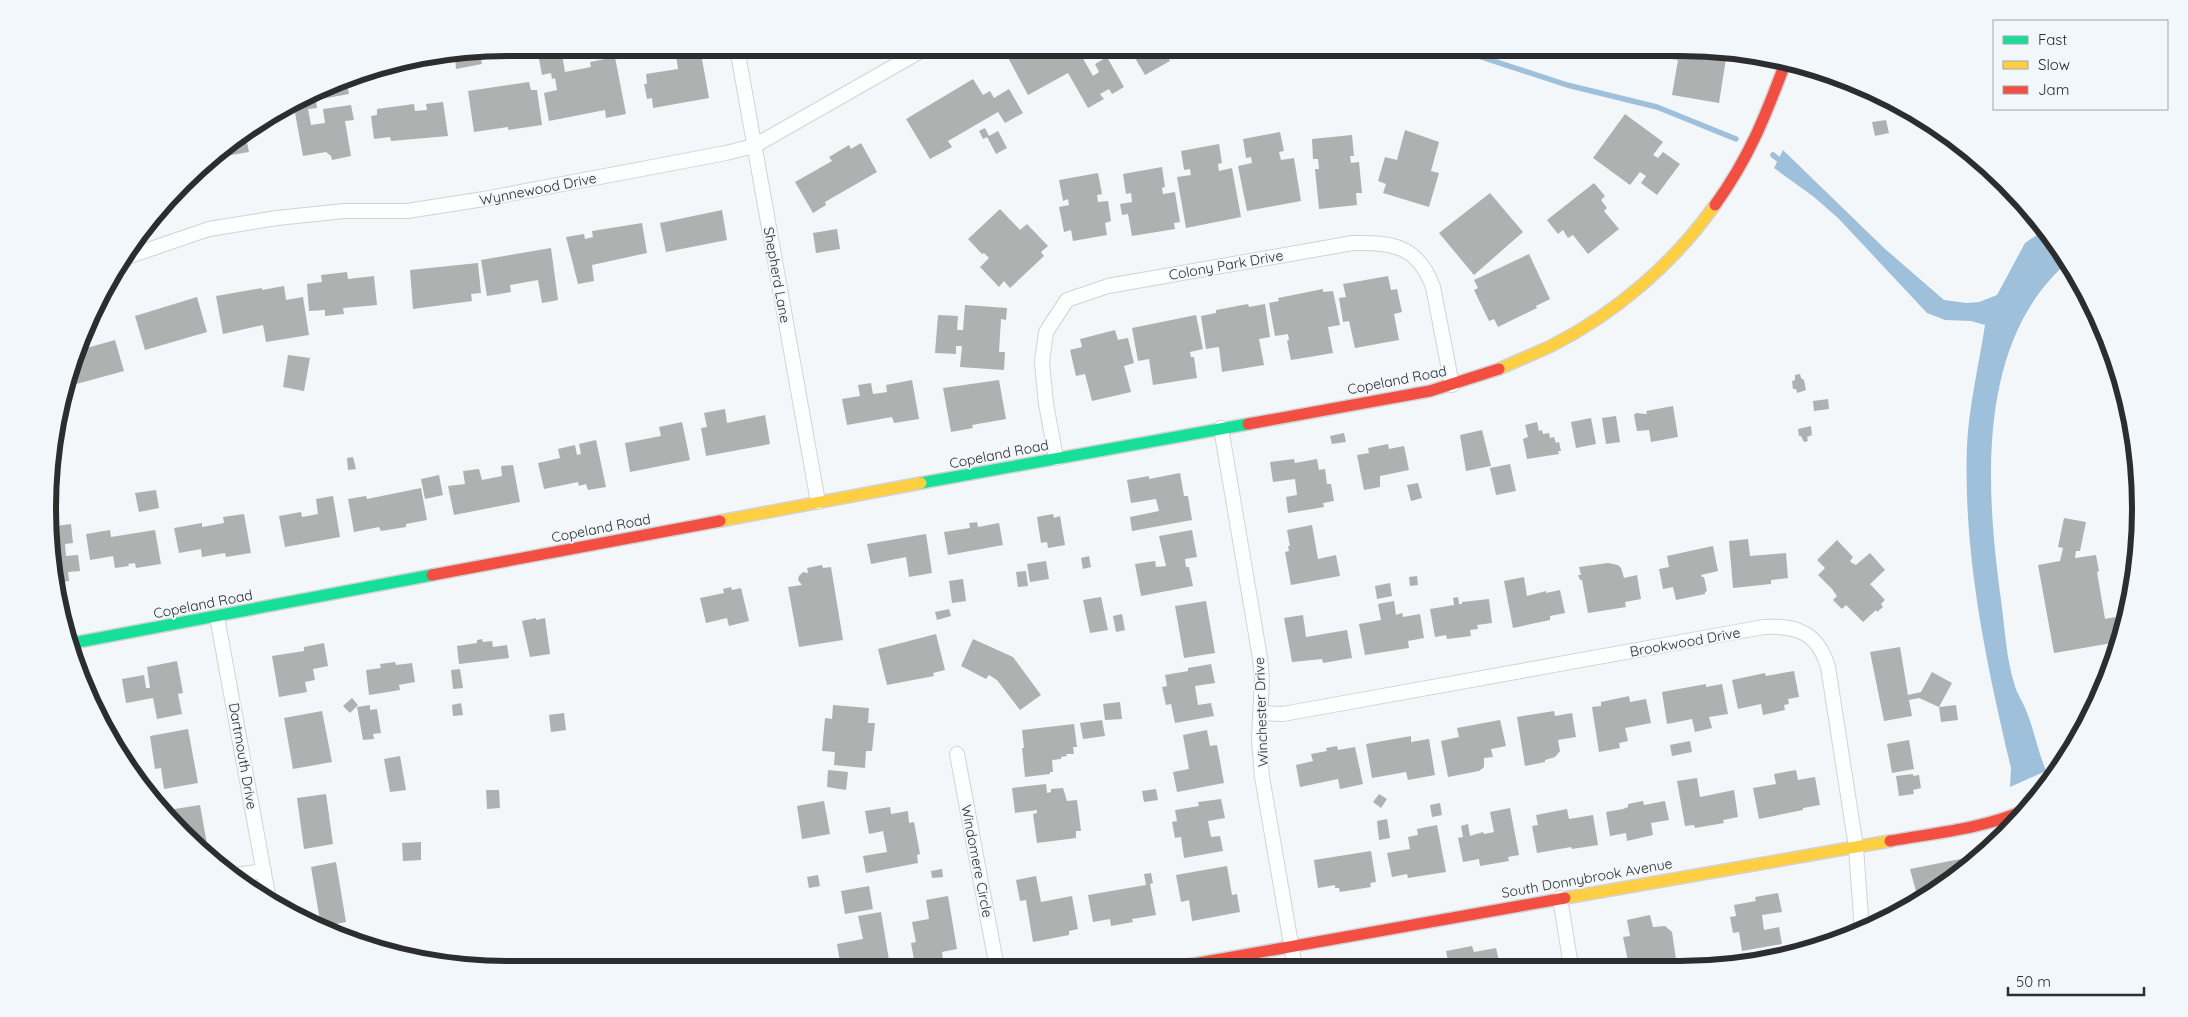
<svg xmlns="http://www.w3.org/2000/svg" width="2188" height="1017" font-family="Quicksand,sans-serif">
	<style>
		.water { fill: #9fc0da }
		.lines { fill: none; stroke-linecap: round; stroke-linejoin: round }
		.stream { stroke: #9fc0da; stroke-width: 5.5 }
		.building { fill: #afb0b0 }
		.street-casing { stroke: #d1d3d5; stroke-width: 16 }
		.fast-casing { stroke: #d1d3d5; stroke-width: 14 }
		.slow-casing { stroke: #d1d3d5; stroke-width: 14 }
		.jam-casing { stroke: #d1d3d5; stroke-width: 14 }
		.street { stroke: #fdfefe; stroke-width: 14 }
		.fast { stroke: #16e098; stroke-width: 11 }
		.slow { stroke: #ffcf43; stroke-width: 11 }
		.jam { stroke: #f24e42; stroke-width: 11 }
		.labels { text-anchor: middle; dominant-baseline: central; stroke-width: 4; stroke-linejoin: round; paint-order: stroke }
		.street-label { font-size: 14px; fill: #2b2d2f; stroke: #f2f7fc }
		.rim { fill: none; stroke: #2b2d2f; stroke-width: 6 }
	</style>
	<rect width="100%" height="100%" fill="#f4f7fa"/>
	<path class="water" d="M1783,150L1884,248L1944,300L1967,303L1979,302L1997,295L2025,243L2044,230L2063,252L2068,262C1975,342 1986,490 2001,600C2005,628 2006,659 2015,686C2017,694 2023,702 2026,710C2034,730 2038,751 2046,771L2010,787L2011,768C1986,662 1963,555 1967,445C1969,406 1979,364 1985,325L1971,321L1945,320L1927,313L1838,218L1814,197L1774,168Z"/>
	<g class="lines">
		<g class="stream">
			<path d="M1454,48L1567,85L1657,107L1736,139"/>
			<path d="M1773,155L1783,163"/>
		</g>
	</g>
	<g class="building">
		<path d="M537,48H561L565,72L591,67L590,62L615,57L626,114L606,118L605,110L549,121L544,93L557,90L555,78L552,79L551,73L542,75Z"/>
		<path d="M675,48H700L709,98L653,108L652,98L647,99L644,84H647L646,74L678,69Z"/>
		<path d="M773,48H824L825,49L787,55L786,52L774,54Z"/>
		<path d="M1017,48H1025L1026,49L1029,48H1077L1093,76L1099,72L1095,64L1107,57L1124,87L1112,94L1109,89L1100,94L1104,99L1088,108L1068,73L1028,95L1006,54Z"/>
		<path d="M1129,48H1162L1170,61L1145,75Z"/>
		<path d="M1668,48L1727,52L1719,103L1672,95L1678,60L1666,58Z"/>
		<path d="M480,52L482,64L456,69L455,56Z"/>
		<path d="M346,79L349,94L316,100L317,108L308,109L311,125L325,123L323,109L351,105L354,120L345,121L351,156L332,160L331,156L326,152L303,156L293,102Z"/>
		<path d="M973,79L983,95L990,91L994,98L1009,89L1023,113L1005,123L998,112L948,141L952,147L930,159L906,119Z"/>
		<path d="M529,82L531,90H537L542,125L508,130V127L474,132L468,91Z"/>
		<path d="M443,102L448,136L391,141L390,137L374,139L371,116L377,115V109L414,104L415,111L427,110L426,104Z"/>
		<path d="M1625,114L1663,142L1653,155L1658,158L1663,152L1680,164L1657,195L1641,183L1646,176L1640,172L1630,185L1593,158Z"/>
		<path d="M1886,120L1889,133L1875,136L1872,122Z"/>
		<path d="M985,128L989,136L998,131L1007,148L996,154L987,137L983,139L979,131Z"/>
		<path d="M1405,130L1439,142L1431,171L1439,173L1429,207L1383,193L1386,184L1378,181L1385,157L1397,160Z"/>
		<path d="M1280,132L1284,151L1279,152L1281,160L1294,158L1301,201L1247,211L1238,166L1252,163L1251,157L1246,158L1243,139Z"/>
		<path d="M245,133L249,152L214,158V155Z"/>
		<path d="M1352,135L1354,156H1350L1351,163L1359,162L1362,193H1356L1357,205L1319,209L1315,169H1319L1318,159H1313L1312,139Z"/>
		<path d="M861,143L877,172L825,202L826,205L813,213L795,182L832,161L829,157L849,145L851,149Z"/>
		<path d="M1219,144L1222,163L1218,164L1219,171L1232,168L1241,217L1186,228L1177,177L1191,175L1190,169L1184,170L1181,151Z"/>
		<path d="M1162,167L1165,187L1162,188L1163,194L1175,192L1180,222L1174,223L1175,229L1132,236L1128,214L1122,215L1120,204L1132,202L1131,193L1126,194L1123,174Z"/>
		<path d="M1098,173L1102,194L1097,195L1098,202L1108,201L1111,221L1105,223L1107,235L1073,241L1071,230L1064,232L1059,207L1069,205L1068,199L1063,201L1059,180Z"/>
		<path d="M1594,183L1605,196L1601,200L1607,208L1604,211L1619,229L1588,254L1573,235L1568,238L1563,230L1558,234L1547,220Z"/>
		<path d="M1490,193L1523,232L1474,275L1439,233Z"/>
		<path d="M1000,209L1020,230L1027,224L1048,246L1041,252L1044,256L1010,288L1004,281L999,287L980,267L989,258L984,253L982,254L968,239Z"/>
		<path d="M722,210L727,240L666,252L660,223Z"/>
		<path d="M642,223L647,253L592,265L594,281L578,284L566,237L584,234L585,239L593,237L592,231Z"/>
		<path d="M837,229L840,249L816,253L813,233Z"/>
		<path d="M551,248L558,300L542,303L538,280L510,285L511,292L487,296L481,260Z"/>
		<path d="M1529,254L1550,299L1536,306L1537,308L1498,327L1494,319L1489,321L1474,290L1478,288L1474,280Z"/>
		<path d="M478,263L481,293L471,294L472,301L413,309L410,270Z"/>
		<path d="M347,272L348,279L374,276L377,305L343,308L344,314L325,316V310L309,311L307,284L322,282L321,275Z"/>
		<path d="M1388,276L1391,290L1397,289L1402,312L1394,314L1399,340L1355,348L1349,321L1343,322L1339,298L1346,297L1343,284Z"/>
		<path d="M284,286L286,300L303,297L309,335L266,342L263,325L223,334L216,296L262,288V290Z"/>
		<path d="M1323,289V292L1333,291L1340,325L1328,327L1333,353L1291,360L1287,341L1289,340L1288,334L1275,336L1269,303L1279,301L1278,298Z"/>
		<path d="M197,297L207,332L145,350L135,316Z"/>
		<path d="M1248,304L1249,307L1265,304L1270,337L1259,339L1264,365L1222,372L1219,347L1206,349L1201,316L1216,313V310Z"/>
		<path d="M965,305L1007,308L1006,320L1001,319L999,352H1005L1004,370L960,367L962,346H956V354L935,353L938,315L958,316L957,330H963Z"/>
		<path d="M1196,315L1203,349L1190,352L1191,357H1194L1197,378L1153,385L1149,359L1138,361L1132,328Z"/>
		<path d="M1115,330L1118,340L1128,338L1134,363L1124,366L1131,392L1092,401L1085,374L1076,376L1070,350L1082,347L1080,339Z"/>
		<path d="M115,340L124,371L69,386L83,349Z"/>
		<path d="M288,355L310,358L304,391L283,387Z"/>
		<path d="M1800,374L1801,378L1804,380L1806,390L1797,393L1796,389H1793L1792,381L1795,380V375Z"/>
		<path d="M912,380L919,419L894,423L892,417L847,425L842,399L860,396L858,385L871,383L873,394L887,392L886,385Z"/>
		<path d="M999,380L1006,419L972,425L973,428L951,432L943,388Z"/>
		<path d="M1828,399L1829,409L1814,411L1813,401Z"/>
		<path d="M1673,406L1678,437L1651,442L1649,430L1637,431L1634,415L1636,413L1647,414L1646,411Z"/>
		<path d="M725,409L727,423L765,415L770,444L706,456L701,428L707,427L704,413Z"/>
		<path d="M1616,416L1620,442L1606,444L1602,418Z"/>
		<path d="M1591,418L1596,444L1576,448L1571,422Z"/>
		<path d="M682,422L690,460L630,472L625,443L661,436L659,427Z"/>
		<path d="M1537,422L1539,431L1542,430L1543,434L1549,433L1550,438L1554,437L1556,443L1559,442L1561,451H1558L1559,454L1527,459L1523,439L1528,437L1525,425Z"/>
		<path d="M1811,426L1812,435L1807,437L1808,441L1804,442L1801,436H1799L1798,429Z"/>
		<path d="M1482,430L1491,466L1466,471L1460,435Z"/>
		<path d="M1344,433L1346,442L1332,444L1330,436Z"/>
		<path d="M596,440L606,487L588,490L586,484L579,486L578,482L544,489L538,463L560,458L558,449L575,445L577,455L581,454L579,444Z"/>
		<path d="M1388,444L1389,449L1404,446L1409,470L1380,476V487L1364,490L1357,455L1369,453L1368,448Z"/>
		<path d="M353,457L356,469L348,470L347,458Z"/>
		<path d="M1294,459L1295,463L1317,459L1319,470L1325,469L1327,484H1331L1334,501L1323,503L1324,507L1288,513L1286,497L1297,495L1295,479L1273,482L1270,462Z"/>
		<path d="M1510,464L1516,491L1496,495L1490,468Z"/>
		<path d="M513,465L520,502L454,515L448,486L465,484L463,471L479,469L482,480L502,476L501,466Z"/>
		<path d="M1180,473L1184,496H1188L1192,520L1132,531L1130,517L1159,511L1156,499L1131,503L1127,480L1149,476V479Z"/>
		<path d="M439,475L443,495L425,499L421,479Z"/>
		<path d="M1418,483L1422,498L1411,501L1407,485Z"/>
		<path d="M421,488L427,520L406,524V527L381,531L379,527L354,532L348,499L366,496L367,499Z"/>
		<path d="M156,490L159,508L139,512L135,493Z"/>
		<path d="M333,496L340,537L285,547L279,516L301,512L302,517L318,514L316,499Z"/>
		<path d="M244,514L251,553L226,557L225,553L202,557L201,549L179,553L174,528L202,523V527L224,523L223,517Z"/>
		<path d="M1053,514L1054,518L1060,516L1065,545L1048,548L1047,542L1041,543L1037,517Z"/>
		<path d="M2064,518L2086,522L2080,551H2076L2075,558L2096,555L2099,571L2097,572L2105,619L2115,617L2119,639L2118,642L2054,653L2038,565L2060,561L2063,548L2058,547Z"/>
		<path d="M977,522L978,527L999,523L1003,545L948,555L944,532L970,528L969,523Z"/>
		<path d="M71,524L73,543L65,544L66,556L78,555L80,571L68,572L69,581L55,583L49,527Z"/>
		<path d="M1312,525L1318,559L1336,555L1340,576L1291,585L1285,552L1289,551L1288,546H1290L1287,530Z"/>
		<path d="M110,530L111,537L155,530L161,564L136,568L135,563L128,564L129,566L115,568L113,556L90,560L86,534Z"/>
		<path d="M1192,530L1197,557L1185,559L1186,567H1189L1193,586L1141,596L1135,564L1155,561L1156,567L1166,566L1159,536Z"/>
		<path d="M926,534L932,573L909,577L906,557L871,564L867,544Z"/>
		<path d="M1748,539L1750,556L1786,553L1788,578L1771,580V584L1733,588L1729,541Z"/>
		<path d="M1837,540L1853,557L1850,561L1852,563L1856,565L1870,553L1885,570L1870,584L1885,600L1881,604L1883,607L1877,612L1876,610L1863,622L1846,605L1842,609L1833,600L1837,596L1832,589L1818,575L1825,568L1817,560Z"/>
		<path d="M1713,546L1718,571L1701,575L1702,577H1704L1707,591L1705,592V594L1676,600L1673,587L1663,589L1659,569L1669,567L1667,556Z"/>
		<path d="M1089,556L1091,567L1083,569L1081,558Z"/>
		<path d="M1046,561L1049,579L1030,582L1027,564Z"/>
		<path d="M1608,563L1618,565L1621,568L1624,578L1637,575L1641,599L1625,602L1626,607L1588,613L1582,580H1580L1578,575H1581L1579,567Z"/>
		<path d="M822,565L823,568L831,567L843,640L799,647L788,587L802,585L798,580L799,576L803,572L808,573L807,568Z"/>
		<path d="M1026,571L1028,586L1018,587L1016,572Z"/>
		<path d="M1417,576L1418,585L1410,586L1409,577Z"/>
		<path d="M1524,577L1527,596L1546,591V593L1560,590L1565,613L1550,616V620L1513,628L1504,581Z"/>
		<path d="M963,579L966,601L952,603L949,581Z"/>
		<path d="M1390,583L1392,596L1377,599L1375,586Z"/>
		<path d="M731,587L732,590L741,588L749,621L729,626L727,618L706,623L700,598L724,593L723,589Z"/>
		<path d="M1101,597L1108,630L1090,633L1083,600Z"/>
		<path d="M1458,597L1459,604H1462V602L1489,599L1492,623L1477,625L1478,629L1470,630L1471,636L1447,639L1446,635L1435,637L1430,609L1454,605L1453,598Z"/>
		<path d="M1206,601L1215,653L1184,658L1175,606Z"/>
		<path d="M1394,601L1396,615L1402,613L1403,617L1420,614L1424,638L1408,641L1409,648L1365,655L1359,624L1381,620L1378,604Z"/>
		<path d="M949,609L951,616L937,620L935,612Z"/>
		<path d="M1122,614L1125,630L1116,632L1113,616Z"/>
		<path d="M1303,615L1306,637L1347,630L1352,658L1323,663L1322,659L1292,662L1284,618Z"/>
		<path d="M536,618V620L545,618L550,654L530,657L522,621Z"/>
		<path d="M936,634L945,670L933,673L934,676L887,685L878,649Z"/>
		<path d="M482,639L483,642L492,641L493,647L507,645L509,658L459,664L457,646L477,643V640Z"/>
		<path d="M973,639L1013,657L1041,695L1020,710L997,680L989,675L986,679L961,666Z"/>
		<path d="M324,643L328,666L313,669L315,680L305,682L307,692L279,697L272,656L304,651V647Z"/>
		<path d="M1900,647L1908,695L1921,692L1932,672L1952,683L1939,707L1956,705L1958,720L1941,722L1939,707L1919,698L1909,700L1912,716L1884,721L1870,652Z"/>
		<path d="M177,661L183,693L178,694L182,714L157,719L153,698L126,703L122,679L144,675L146,688H150L147,667Z"/>
		<path d="M395,662L396,665L412,663L415,682L399,685L400,690L369,695L366,670L381,668L380,664Z"/>
		<path d="M1211,664L1215,683L1195,686L1198,705L1211,703L1214,716L1175,723L1171,704L1166,705L1162,687L1167,686L1165,675L1188,671V668Z"/>
		<path d="M460,669L463,688L453,689L451,670Z"/>
		<path d="M1794,671L1799,697L1788,699L1789,704L1784,705L1785,710L1763,715L1761,704L1738,709L1732,680L1765,673L1766,676Z"/>
		<path d="M1706,684V687L1722,684L1728,714L1709,717L1712,728L1695,732L1692,719L1667,724L1662,692Z"/>
		<path d="M1629,696L1630,702L1646,699L1651,723L1625,728L1628,741L1619,743L1620,748L1599,752L1592,707L1601,706V702Z"/>
		<path d="M352,698L358,705L350,713L343,706Z"/>
		<path d="M1120,702L1122,719L1105,720L1103,704Z"/>
		<path d="M461,703L463,715L453,716L452,705Z"/>
		<path d="M370,705V710L377,709L381,733L373,734L374,739L363,740L357,707Z"/>
		<path d="M833,705L869,708L868,723H875L872,751H866L865,768L834,765L835,752L822,751L825,718L832,719Z"/>
		<path d="M322,711L332,762L293,769L284,718Z"/>
		<path d="M1554,711L1555,716L1572,713L1576,737L1558,740L1560,751L1555,757L1545,760V762L1525,766L1517,717Z"/>
		<path d="M564,713L566,730L551,732L549,715Z"/>
		<path d="M1102,720L1105,736L1083,739L1080,723Z"/>
		<path d="M1500,720L1506,746L1491,749L1493,757L1484,758V767L1479,771L1448,777L1441,741L1459,737L1457,728Z"/>
		<path d="M1074,724L1077,747H1073L1074,754H1066L1067,756L1061,757V759L1052,760L1053,772H1050V774L1025,777L1022,748H1024L1022,730Z"/>
		<path d="M188,729L198,783L164,789L161,768L155,769L150,736Z"/>
		<path d="M1207,730L1210,746L1217,745L1224,783L1177,792L1173,772L1189,769L1183,735Z"/>
		<path d="M1411,736V742L1429,739L1435,775L1408,780L1406,772L1372,778L1366,744Z"/>
		<path d="M1909,740L1914,769L1892,773L1887,744Z"/>
		<path d="M1690,741L1692,752L1672,756L1670,745Z"/>
		<path d="M1337,746L1338,750L1355,747L1363,784L1340,789L1338,779L1300,787L1296,765L1313,761L1311,754L1327,751L1326,748Z"/>
		<path d="M400,756L406,790L390,792L384,759Z"/>
		<path d="M828,770L848,772L846,790L827,787Z"/>
		<path d="M1796,770L1798,780L1815,777L1820,805L1803,808V810L1759,819L1753,788L1776,784L1774,774Z"/>
		<path d="M1913,774V776L1919,775L1921,788L1913,790L1914,794L1899,796L1896,776Z"/>
		<path d="M1697,778L1700,797L1734,790L1738,817L1723,820L1724,823L1695,828L1694,825L1685,826L1677,781Z"/>
		<path d="M1046,784L1047,793L1051,792V789L1063,788L1067,801L1077,800L1081,831H1076V838L1037,843L1033,814L1037,813V810L1015,813L1012,788Z"/>
		<path d="M1156,789L1158,800L1144,802L1142,791Z"/>
		<path d="M486,790H499L500,808L487,809Z"/>
		<path d="M326,794L333,844L304,849L297,798Z"/>
		<path d="M1379,794L1387,799L1381,808L1373,802Z"/>
		<path d="M1221,799L1225,818L1208,821L1211,837L1220,836L1223,851L1184,858L1181,837L1175,838L1172,822L1177,821L1175,810L1199,806L1198,802Z"/>
		<path d="M824,801L830,834L802,839L797,806Z"/>
		<path d="M1643,801L1644,805L1665,801L1669,820L1651,823L1653,835L1627,841L1626,833L1610,836L1606,812L1623,809L1628,807V804Z"/>
		<path d="M1440,803L1442,815L1432,817L1430,805Z"/>
		<path d="M200,805L207,844L197,845L168,810Z"/>
		<path d="M890,807L891,814L908,811L909,823L914,822L920,854L917,855L918,863L866,873L863,856L887,852L883,831L869,834L865,811Z"/>
		<path d="M1510,808L1519,855L1508,857L1509,861L1480,866L1479,859L1463,862L1458,838L1463,837L1461,826L1468,824L1470,836L1483,832L1484,834L1494,832L1490,812Z"/>
		<path d="M1567,809L1569,819L1593,815L1598,845L1572,849L1571,847L1537,853L1532,826L1538,825L1536,815Z"/>
		<path d="M1387,819L1390,838L1379,840L1377,821Z"/>
		<path d="M1437,825L1446,872L1408,878L1407,874L1392,877L1387,853L1410,849L1408,837L1418,835L1417,829Z"/>
		<path d="M421,842V860L403,861L402,843Z"/>
		<path d="M1371,851L1376,882L1370,883L1371,887L1340,892L1339,888H1335V885L1318,888L1314,860Z"/>
		<path d="M1965,858L1967,867L1960,874L1918,899L1910,869Z"/>
		<path d="M336,862L346,922L321,927L311,867Z"/>
		<path d="M1227,866L1232,895L1237,894L1240,912L1192,921L1189,900L1181,902L1176,875Z"/>
		<path d="M942,869L943,877L932,878L931,871Z"/>
		<path d="M1151,873L1153,883L1150,884L1156,915L1132,919L1133,922L1111,926L1110,919L1093,922L1088,895L1146,885L1144,874Z"/>
		<path d="M818,875L820,886L809,888L807,877Z"/>
		<path d="M1036,876L1041,902L1072,896L1078,929L1069,931V935L1033,942L1026,900L1020,901L1016,880Z"/>
		<path d="M869,886L873,909L845,914L841,891Z"/>
		<path d="M1778,893L1782,912L1762,915L1764,930L1779,927L1782,944L1742,951L1739,932L1733,933L1730,917L1736,916L1734,905L1756,901L1755,897Z"/>
		<path d="M948,896L957,949L942,952L943,960L915,965L911,943L916,942L912,922L929,919L926,900Z"/>
		<path d="M881,912L890,966L877,968H841L837,944L863,939L858,916Z"/>
		<path d="M1650,915L1653,927L1665,926L1672,932L1677,966H1629L1623,937L1630,936L1627,920Z"/>
		<path d="M357,931L359,942L333,935Z"/>
		<path d="M1472,946L1474,952L1496,948L1500,966H1449L1446,951Z"/>
	</g>
	<g class="lines">
		<g class="street-casing">
			<g id="street">
				<path d="M737,48L818,502"/>
				<path d="M127,257L209,229L277,218L344,211H407L484,199L726,153L754,146L926,48"/>
				<path d="M1221,428L1260,658L1262,679L1259,739L1262,777L1295,967"/>
				<path d="M1056,458L1046,404L1042,362L1046,332L1067,300L1108,286L1353,243C1393,242 1418,246 1433,287L1452,385"/>
				<path d="M217,617L268,895"/>
				<path d="M1261,713L1283,714L1764,627C1797,625 1818,633 1828,667L1856,847L1862,931"/>
				<path d="M957,754L997,968"/>
				<path d="M236,875L264,871"/>
				<path d="M1560,898L1571,966"/>
			</g>
		</g>
		<g class="fast-casing">
			<g id="fast">
				<path d="M921,483L1248,424"/>
				<path d="M73,643L432,575"/>
			</g>
		</g>
		<g class="slow-casing">
			<g id="slow">
				<path d="M1499,369C1516,361 1534,354 1551,346C1616,313 1673,264 1715,205"/>
				<path d="M720,521L921,483"/>
				<path d="M1565,898L1890,841"/>
			</g>
		</g>
		<g class="jam-casing">
			<g id="jam">
				<path d="M1715,205C1749,158 1766,115 1786,61"/>
				<path d="M1248,424L1430,391L1499,369"/>
				<path d="M432,575L720,521"/>
				<path d="M1890,841C1934,833 1981,829 2023,811"/>
				<path d="M1176,967L1565,898"/>
			</g>
		</g>
		<use href="#street" class="street"/>
		<use href="#fast" class="fast"/>
		<use href="#slow" class="slow"/>
		<use href="#jam" class="jam"/>
	</g>
	<g class="labels">
		<g class="street-label">
			<text transform="translate(538 189) rotate(-11)">Wynnewood Drive</text>
			<text transform="translate(1226 265) rotate(-10)">Colony Park Drive</text>
			<text transform="translate(777 275) rotate(80)">Shepherd Lane</text>
			<text transform="translate(1397 380) rotate(-11)">Copeland Road</text>
			<text transform="translate(999 454) rotate(-11)">Copeland Road</text>
			<text transform="translate(601 528) rotate(-11)">Copeland Road</text>
			<text transform="translate(203 604) rotate(-11)">Copeland Road</text>
			<text transform="translate(1685 642) rotate(-10)">Brookwood Drive</text>
			<text transform="translate(1261 712) rotate(-92)">Winchester Drive</text>
			<text transform="translate(243 756) rotate(80)">Dartmouth Drive</text>
			<text transform="translate(977 861) rotate(79)">Windomere Circle</text>
			<text transform="translate(1587 878) rotate(-10)">South Donnybrook Avenue</text>
		</g>
	</g>
	<path d="M0 0H2188V1017H0ZM508 56H1680A452 452 0 0 1 2132 508V509A452 452 0 0 1 1680 961H508A452 452 0 0 1 56 509V508A452 452 0 0 1 508 56Z" fill="#f2f7fc" fill-rule="evenodd"/>
	<path class="rim" d="M508 56H1680A452 452 0 0 1 2132 508V509A452 452 0 0 1 1680 961H508A452 452 0 0 1 56 509V508A452 452 0 0 1 508 56Z"/>
	<rect x="1993" y="20" width="175" height="90" fill="#f2f7fc" stroke="#a2a6aa"/>
	<rect x="2003" y="36" width="25" height="8" fill="#16e098" stroke="#a2a6aa"/>
	<text x="2038" y="45" font-size="15" fill="#2b2d2f">Fast</text>
	<rect x="2003" y="61" width="25" height="8" fill="#ffcf43" stroke="#a2a6aa"/>
	<text x="2038" y="70" font-size="15" fill="#2b2d2f">Slow</text>
	<rect x="2003" y="86" width="25" height="8" fill="#f24e42" stroke="#a2a6aa"/>
	<text x="2038" y="95" font-size="15" fill="#2b2d2f">Jam</text>
	<path d="M2008 987v8h136v-8" fill="none" stroke="#2b2d2f" stroke-width="2.5"/>
	<text x="2016" y="987" font-size="15" fill="#2b2d2f" stroke="#f2f7fc" stroke-width="4" paint-order="stroke">50 m</text>
</svg>
